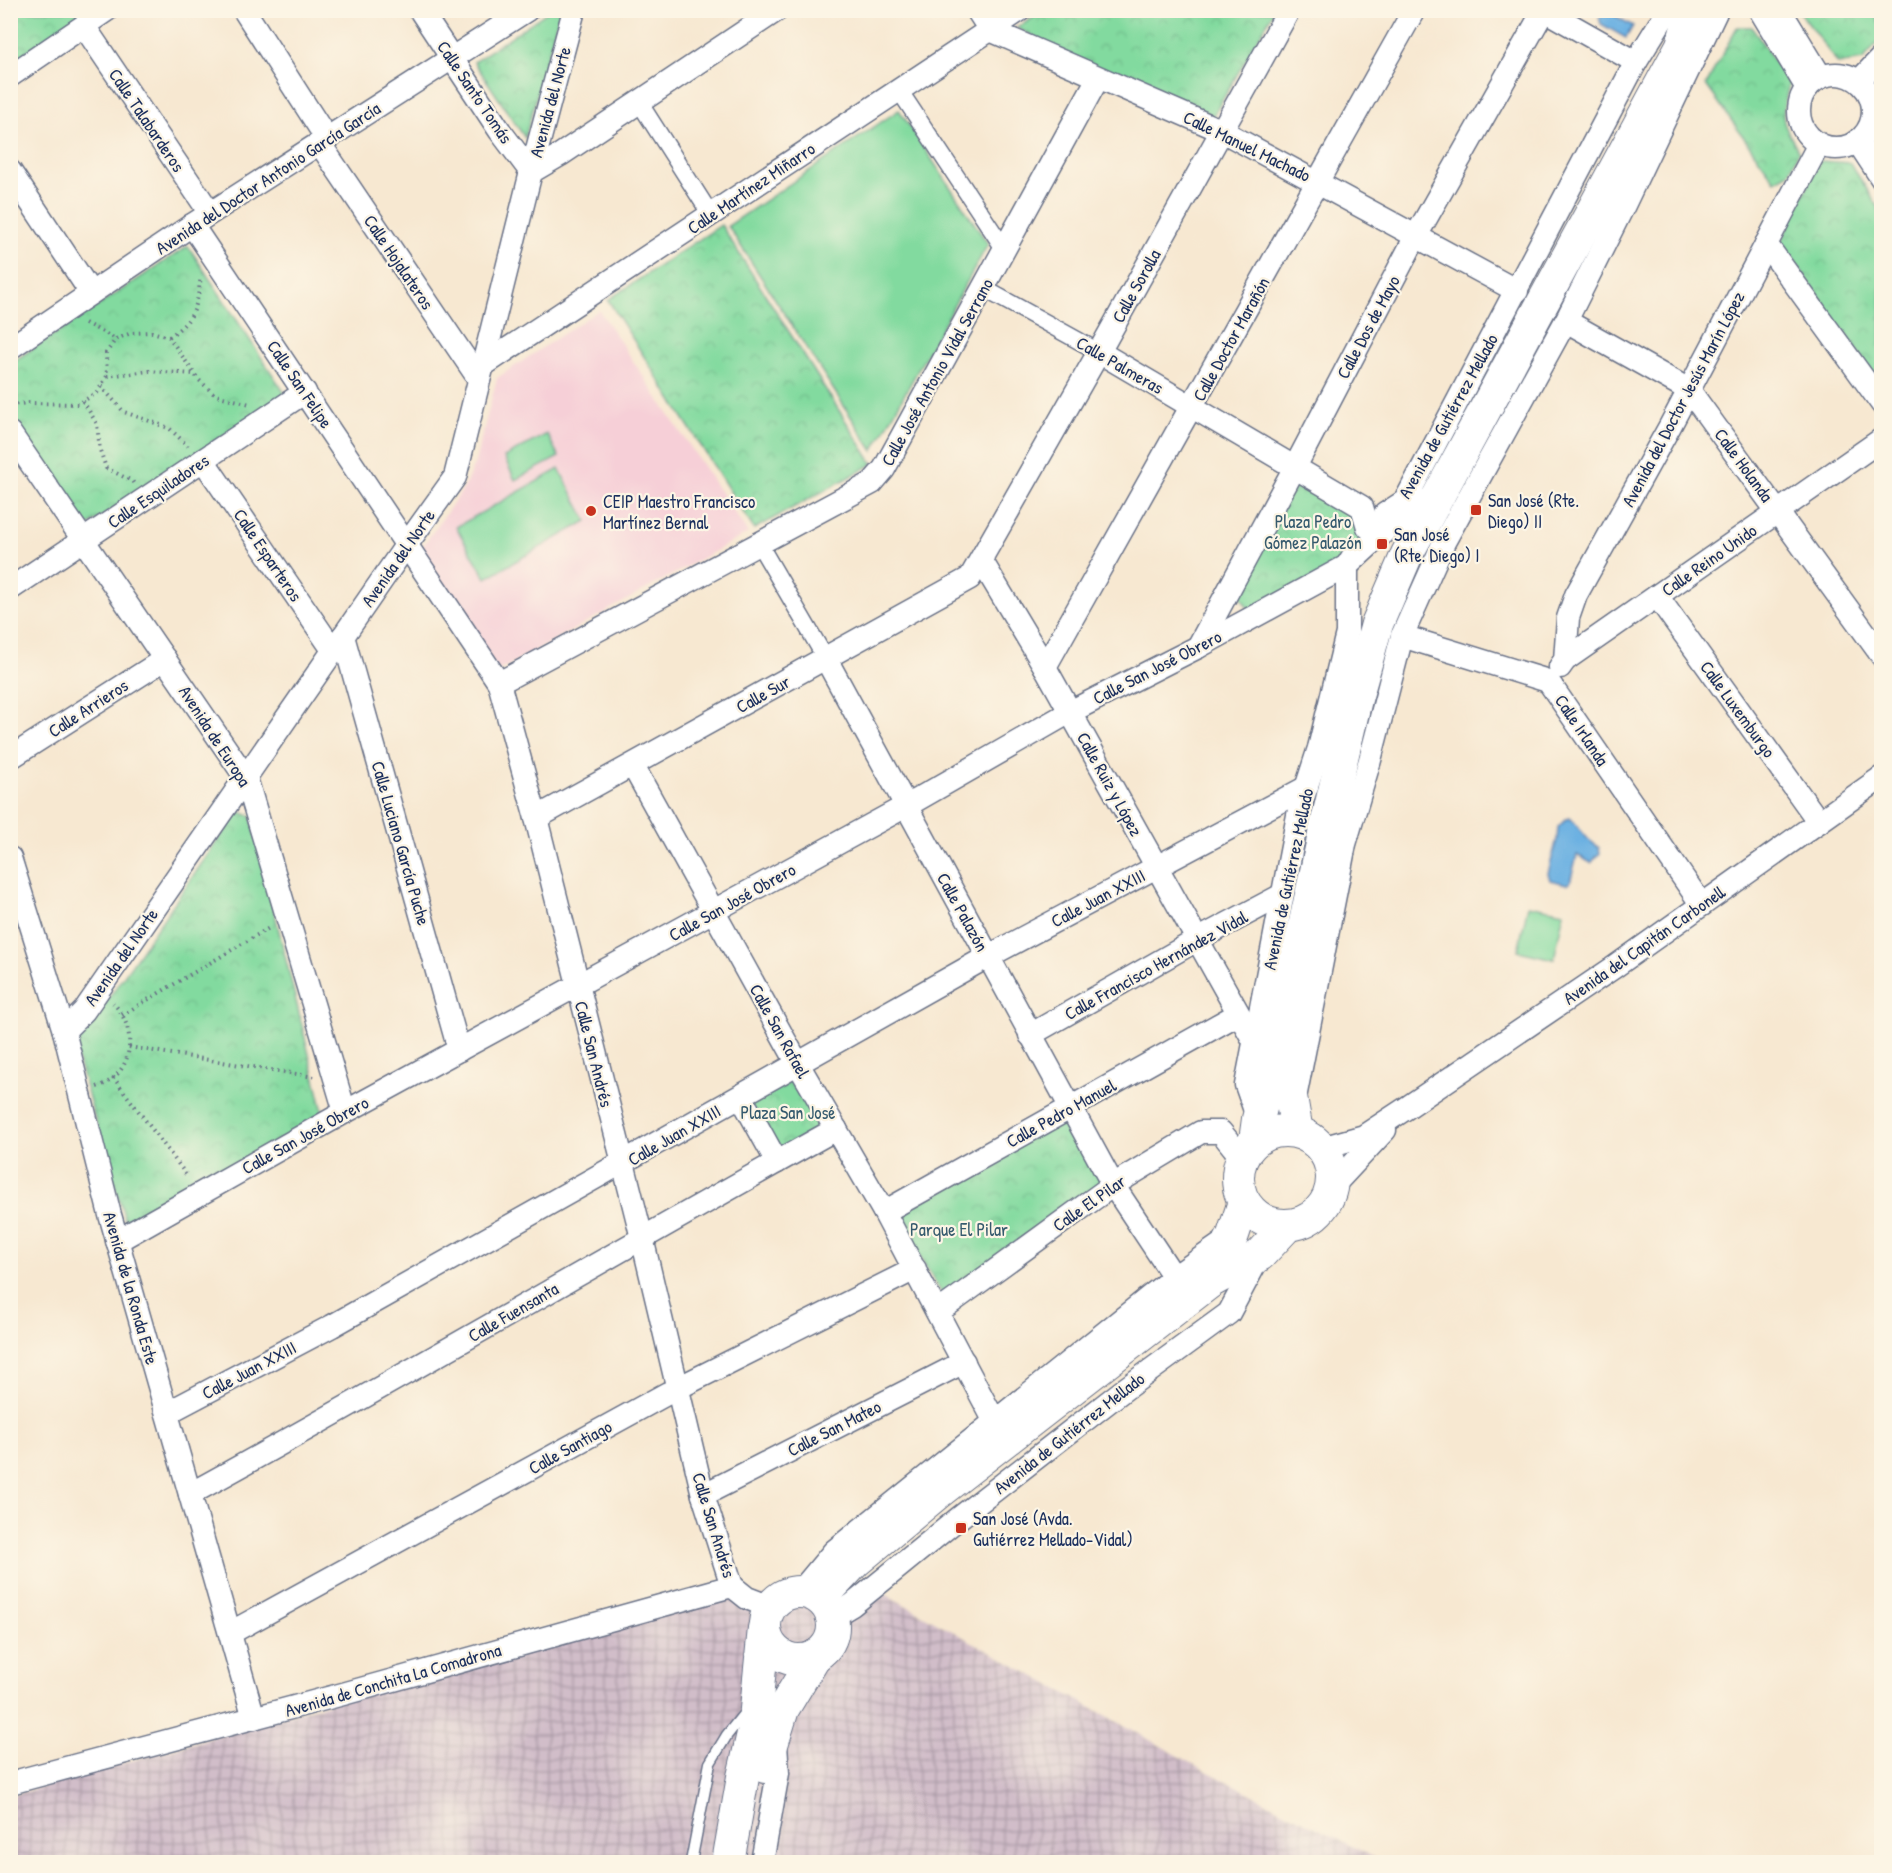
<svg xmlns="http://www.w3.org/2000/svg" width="1892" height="1873" font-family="'Patrick Hand',sans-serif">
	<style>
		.built { fill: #f6cfd7 }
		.industrial { fill: url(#industrial-grid) }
		.park { fill: url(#park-crowns); stroke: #4e847e; stroke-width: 1.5 }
		.pitch { fill: #82da9f; stroke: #4e847e; stroke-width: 1.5 }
		.water { fill: #6cb1e2; stroke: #4470a0; stroke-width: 1.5 }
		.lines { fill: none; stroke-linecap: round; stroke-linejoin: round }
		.service-casing { stroke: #687086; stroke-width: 13 }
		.pedestrian-casing { stroke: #687086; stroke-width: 19 }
		.minor-casing { stroke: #687086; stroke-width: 25 }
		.secondary-casing { stroke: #687086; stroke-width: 34 }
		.path { stroke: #687086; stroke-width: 4; stroke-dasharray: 1.5 4.5; stroke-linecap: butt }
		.service { stroke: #fff; stroke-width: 10 }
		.pedestrian { stroke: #fff; stroke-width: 16 }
		.minor { stroke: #fff; stroke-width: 22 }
		.secondary { stroke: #fff; stroke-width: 32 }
		.poi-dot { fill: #c8321e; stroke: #fcf5e5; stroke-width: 2 }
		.labels { text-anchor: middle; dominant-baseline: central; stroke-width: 4.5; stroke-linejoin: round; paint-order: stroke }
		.street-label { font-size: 18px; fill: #1b2f5e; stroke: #fcf5e5 }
		.poi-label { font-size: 18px; fill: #1b2f5e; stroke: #fcf5e5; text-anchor: start }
		.park-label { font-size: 18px; fill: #355a6e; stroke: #fcf5e5 }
	</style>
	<defs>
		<pattern id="industrial-grid" width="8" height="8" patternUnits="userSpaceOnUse" patternTransform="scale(1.5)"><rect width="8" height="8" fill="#d1bdc9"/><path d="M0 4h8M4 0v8" fill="none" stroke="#a99aa6"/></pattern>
		<pattern id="park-crowns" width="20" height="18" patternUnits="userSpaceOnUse" patternTransform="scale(1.5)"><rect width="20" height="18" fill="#82da9f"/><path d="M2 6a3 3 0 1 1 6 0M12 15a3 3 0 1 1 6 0" fill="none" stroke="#70bb8b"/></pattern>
	</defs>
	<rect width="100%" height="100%" fill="#fcf5e5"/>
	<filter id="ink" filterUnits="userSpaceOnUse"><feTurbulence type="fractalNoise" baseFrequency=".0167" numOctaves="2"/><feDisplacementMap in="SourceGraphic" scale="12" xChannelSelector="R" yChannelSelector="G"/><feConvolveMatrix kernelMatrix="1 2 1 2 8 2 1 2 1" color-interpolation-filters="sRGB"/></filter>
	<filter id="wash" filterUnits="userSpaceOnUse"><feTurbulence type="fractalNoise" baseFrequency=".008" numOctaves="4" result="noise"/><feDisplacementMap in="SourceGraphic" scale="24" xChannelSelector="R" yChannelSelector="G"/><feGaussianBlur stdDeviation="1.35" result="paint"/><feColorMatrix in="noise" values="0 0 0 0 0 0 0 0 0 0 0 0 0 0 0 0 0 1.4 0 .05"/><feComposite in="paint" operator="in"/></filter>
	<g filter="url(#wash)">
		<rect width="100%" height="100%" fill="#f7e8d1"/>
		<path class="built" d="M599,310L748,533L498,671L420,550L464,488L475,462L497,378Z"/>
		<path class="industrial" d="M731,1593L779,1598L887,1595L1197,1766L1383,1862H11V1796L313,1708Z"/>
		<g class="park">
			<path d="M550,10L560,11L525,138L474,62Z"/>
			<path d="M11,11H87L11,62Z"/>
			<path d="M1044,11H1274L1208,125L1017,28Z"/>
			<path d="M1799,11H1873C1889,36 1880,39 1863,60L1838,64Z"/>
			<path d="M1737,27H1752L1789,84C1781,120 1779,119 1799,151L1789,173L1775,181L1706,85Z"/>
			<path d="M1820,161L1850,163L1881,211V385L1781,242Z"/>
			<path d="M721,225L873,464L754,529L608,300Z"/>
			<path d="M188,246L286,395L82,530L11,422V363Z"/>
			<path d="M1295,467L1368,527L1347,566L1254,617L1232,584Z"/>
			<path d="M238,811L251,816L324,1116L127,1226L74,1048Z"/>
			<path d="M798,1064L836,1129L777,1162L741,1097Z"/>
			<path d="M1068,1116L1103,1183L942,1294L894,1214Z"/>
		</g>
		<g class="pitch">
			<path d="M899,110L988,244L873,451L728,226Z"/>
			<path d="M547,434L559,457L515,480L504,457Z"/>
			<path d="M559,469L587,521L486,578L456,527Z"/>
			<path d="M1528,905L1564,912L1554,959L1518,951Z"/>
		</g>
		<g class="water">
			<path d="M1607,11L1633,26L1626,38L1601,24L1599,17L1606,15Z"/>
			<path d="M1570,818L1588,839L1599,848L1600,853L1591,863L1577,855L1570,882L1567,884L1550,880L1548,873L1557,839L1558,827L1566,819Z"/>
		</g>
	</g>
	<g filter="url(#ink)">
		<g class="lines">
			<g class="service-casing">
				<path id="service" d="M691,1862L710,1763L727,1735L747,1710"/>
			</g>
			<g class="pedestrian-casing">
				<g id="pedestrian">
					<path d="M899,90L1005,250"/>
					<path d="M639,102L711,215"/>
					<path d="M983,288L1099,352"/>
					<path d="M759,544L826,659"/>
				</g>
			</g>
			<g class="minor-casing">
				<g id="minor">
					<path d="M244,10L327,139"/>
					<path d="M420,10L500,131L531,172L560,155L777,10"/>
					<path d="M977,10L990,30L1222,131L1517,291"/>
					<path d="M1544,10L1636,62"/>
					<path d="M1760,10L1807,88"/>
					<path d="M1780,10L1821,77"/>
					<path d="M84,26L210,213"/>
					<circle cx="1836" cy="111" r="37"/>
					<path d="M10,76L107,10"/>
					<path d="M1859,81L1882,57"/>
					<path d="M1857,141L1882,179"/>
					<path d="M320,144L479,379"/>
					<path d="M10,171L91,293"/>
					<path d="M192,225L499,683L536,818L642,1238L703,1495L732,1586"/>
					<path d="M1766,244L1882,404"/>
					<path d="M1566,321L1689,390L1882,656"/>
					<path d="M10,348L192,225L527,10"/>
					<path d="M1099,352L1362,507L1368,527"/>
					<path d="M482,366L1020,10"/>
					<path d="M10,433L246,778L345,1112"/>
					<path d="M203,460L333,650"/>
					<path d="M1385,514L1405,501L1636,62L1668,10"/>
					<path d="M981,560L1045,667L1254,1041"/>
					<path d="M10,589L305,392"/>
					<path d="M1657,596L1819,822"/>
					<path d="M343,636L459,1050"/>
					<path d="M1402,636L1548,681L1702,905"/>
					<path d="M1198,647L1295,467L1416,236L1544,10"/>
					<path d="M826,659L1113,1185L1174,1277"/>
					<path d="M1565,660L1568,618L1576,595L1670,426L1819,144"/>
					<path d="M1045,667L1414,10"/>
					<path d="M1560,667L1565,660L1882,439"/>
					<path d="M499,683L872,483L884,469L1098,78"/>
					<path d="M10,758L165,659"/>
					<path d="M633,766L798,1064L884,1212L995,1422"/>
					<path d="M536,818L970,578L1099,352L1289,10"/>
					<path d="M10,858L64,1031L110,1215L254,1718"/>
					<path d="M64,1031L84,1011L407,544L455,477L531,172L574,10"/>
					<path d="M1030,1035L1197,940L1282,895"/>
					<path d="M1296,1093L1345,844L1370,760L1402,636L1444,542L1569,315L1624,205L1716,12"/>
					<path d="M741,1097L777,1162"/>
					<path d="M1258,1119L1246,1085L1299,810L1319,748L1347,633V566L1353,556"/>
					<path d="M1321,1148L1364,1136L1405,1109L1613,968L1882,777"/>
					<path d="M1331,1188L1385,1130"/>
					<path d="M884,1212L1238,1014"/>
					<path d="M117,1241L345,1112L906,806L1070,712L1198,647L1347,566L1387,529L1435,495"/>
					<path d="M938,1312L1113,1185L1201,1132H1221L1242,1158"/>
					<path d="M167,1413L332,1326L987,957L1307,787"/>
					<path d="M190,1494C407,1375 620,1249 836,1129"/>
					<path d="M703,1495L964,1362"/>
					<path d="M800,1592L834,1551L1174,1277L1230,1238"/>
					<path d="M832,1617L852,1605L959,1518L1125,1389L1229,1313L1260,1255"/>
					<path d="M230,1633L668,1393L915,1269"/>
					<path d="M10,1783L343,1694L732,1586L747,1598L770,1607"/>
					<path d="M762,1862L778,1773L776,1745"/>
				</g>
			</g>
			<g class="secondary-casing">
				<g id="secondary">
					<path d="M1282,1044L1297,1132"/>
					<circle cx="1285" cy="1178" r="47"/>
					<path d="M1255,1141L1258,1119L1281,1034L1326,825L1356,699L1377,624L1407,554L1682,45L1692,10"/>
					<path d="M1210,1282L1233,1235L1244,1202"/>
					<circle cx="799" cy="1626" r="34"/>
					<path d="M820,1599L855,1562L939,1492L1210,1282L1260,1255L1288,1225"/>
					<path d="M765,1767L783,1709L815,1656"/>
					<path d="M728,1862L743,1777L754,1729L764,1628"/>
				</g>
			</g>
			<g class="path">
				<path d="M85,323L116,339"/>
				<path d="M169,337C197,316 196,309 201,276"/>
				<path d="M107,376L149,371L194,374"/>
				<path d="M101,386L124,412L169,428L188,446"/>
				<path d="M83,401L97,424L100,450L106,468L132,481L134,484"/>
				<path d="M10,405L29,403L78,404L97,393L107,376L106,353L116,339L131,333L152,332L169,337L198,379L215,395L250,404"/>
				<path d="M122,1015L269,928"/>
				<path d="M129,1047L315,1077"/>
				<path d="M113,1077L188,1177"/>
				<path d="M97,1087C134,1075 139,1029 113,1003"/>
			</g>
			<use href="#service" class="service"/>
			<use href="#pedestrian" class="pedestrian"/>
			<use href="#minor" class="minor"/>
			<use href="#secondary" class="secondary"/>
		</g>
	</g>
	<g class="poi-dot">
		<rect x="1470" y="504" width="12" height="12" rx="3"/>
		<circle cx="591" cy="511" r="6"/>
		<rect x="1376" y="538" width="12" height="12" rx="3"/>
		<rect x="955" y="1522" width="12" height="12" rx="3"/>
	</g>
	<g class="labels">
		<g class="street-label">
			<text transform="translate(475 92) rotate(56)">Calle Santo Tomás</text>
			<text transform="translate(550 102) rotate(-75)">Avenida del Norte</text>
			<text transform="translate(147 120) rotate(56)">Calle Talabarderos</text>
			<text transform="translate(1247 146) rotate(26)">Calle Manuel Machado</text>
			<text transform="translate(268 178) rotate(-33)">Avenida del Doctor Antonio García García</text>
			<text transform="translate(751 188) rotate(-34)">Calle Martínez Miñarro</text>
			<text transform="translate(399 262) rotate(56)">Calle Hojalateros</text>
			<text transform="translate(1136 286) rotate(-61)">Calle Sorolla</text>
			<text transform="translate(1368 327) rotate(-62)">Calle Dos de Mayo</text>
			<text transform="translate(1231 339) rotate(-61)">Calle Doctor Marañón</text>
			<text transform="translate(1120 365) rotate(30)">Calle Palmeras</text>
			<text transform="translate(937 372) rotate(-61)">Calle José Antonio Vidal Serrano</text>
			<text transform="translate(300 384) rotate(56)">Calle San Felipe</text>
			<text transform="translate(1683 399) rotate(-62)">Avenida del Doctor Jesús Marín López</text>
			<text transform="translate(1448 416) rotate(-61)">Avenida de Gutiérrez Mellado</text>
			<text transform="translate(1744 465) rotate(54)">Calle Holanda</text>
			<text transform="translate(158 491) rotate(-34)">Calle Esquiladores</text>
			<text transform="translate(268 555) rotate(56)">Calle Esparteros</text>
			<text transform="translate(398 558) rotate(-55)">Avenida del Norte</text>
			<text transform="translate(1709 560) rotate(-35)">Calle Reino Unido</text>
			<text transform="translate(1157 667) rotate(-27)">Calle San José Obrero</text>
			<text transform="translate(763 694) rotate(-29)">Calle Sur</text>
			<text transform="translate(88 708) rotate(-33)">Calle Arrieros</text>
			<text transform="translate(1738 709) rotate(54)">Calle Luxemburgo</text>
			<text transform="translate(1582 730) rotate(56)">Calle Irlanda</text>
			<text transform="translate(215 736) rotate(57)">Avenida de Europa</text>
			<text transform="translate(1110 784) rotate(61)">Calle Ruiz y López</text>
			<text transform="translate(401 843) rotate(74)">Calle Luciano García Puche</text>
			<text transform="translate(1288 879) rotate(-78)">Avenida de Gutiérrez Mellado</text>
			<text transform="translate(1098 898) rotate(-28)">Calle Juan XXIII</text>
			<text transform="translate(732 902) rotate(-29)">Calle San José Obrero</text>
			<text transform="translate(963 912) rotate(61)">Calle Palazón</text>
			<text transform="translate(1644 945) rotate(-35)">Avenida del Capitán Carbonell</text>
			<text transform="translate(121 957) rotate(-55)">Avenida del Norte</text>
			<text transform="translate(1156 965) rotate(-29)">Calle Francisco Hernández Vidal</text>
			<text transform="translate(780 1031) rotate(61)">Calle San Rafael</text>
			<text transform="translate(594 1054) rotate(76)">Calle San Andrés</text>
			<text transform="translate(1061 1113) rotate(-29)">Calle Pedro Manuel</text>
			<text transform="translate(305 1135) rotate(-29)">Calle San José Obrero</text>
			<text transform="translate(674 1135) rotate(-30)">Calle Juan XXIII</text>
			<text transform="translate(1089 1203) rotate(-35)">Calle El Pilar</text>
			<text transform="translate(131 1288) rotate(74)">Avenida de la Ronda Este</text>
			<text transform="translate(513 1312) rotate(-30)">Calle Fuensanta</text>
			<text transform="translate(249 1370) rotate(-28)">Calle Juan XXIII</text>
			<text transform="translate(834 1428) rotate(-27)">Calle San Mateo</text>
			<text transform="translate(1069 1433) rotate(-38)">Avenida de Gutiérrez Mellado</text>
			<text transform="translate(570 1447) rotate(-29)">Calle Santiago</text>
			<text transform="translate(714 1525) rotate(73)">Calle San Andrés</text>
			<text transform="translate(393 1680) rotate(-16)">Avenida de Conchita La Comadrona</text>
		</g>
		<g class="poi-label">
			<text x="1488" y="500">San José (Rte.<tspan x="1488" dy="21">Diego) II</tspan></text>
			<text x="603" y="501">CEIP Maestro Francisco<tspan x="603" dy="21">Martínez Bernal</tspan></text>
			<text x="1394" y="534">San José<tspan x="1394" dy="21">(Rte. Diego) I</tspan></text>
			<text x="973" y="1518">San José (Avda.<tspan x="973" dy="21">Gutiérrez Mellado-Vidal)</tspan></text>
		</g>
		<g class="park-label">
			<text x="1313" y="521">Plaza Pedro<tspan x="1313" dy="21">Gómez Palazón</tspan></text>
			<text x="788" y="1112">Plaza San José</text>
			<text x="959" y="1229">Parque El Pilar</text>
		</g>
	</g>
	<rect width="1892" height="1873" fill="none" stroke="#fcf5e5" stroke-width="36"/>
</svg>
